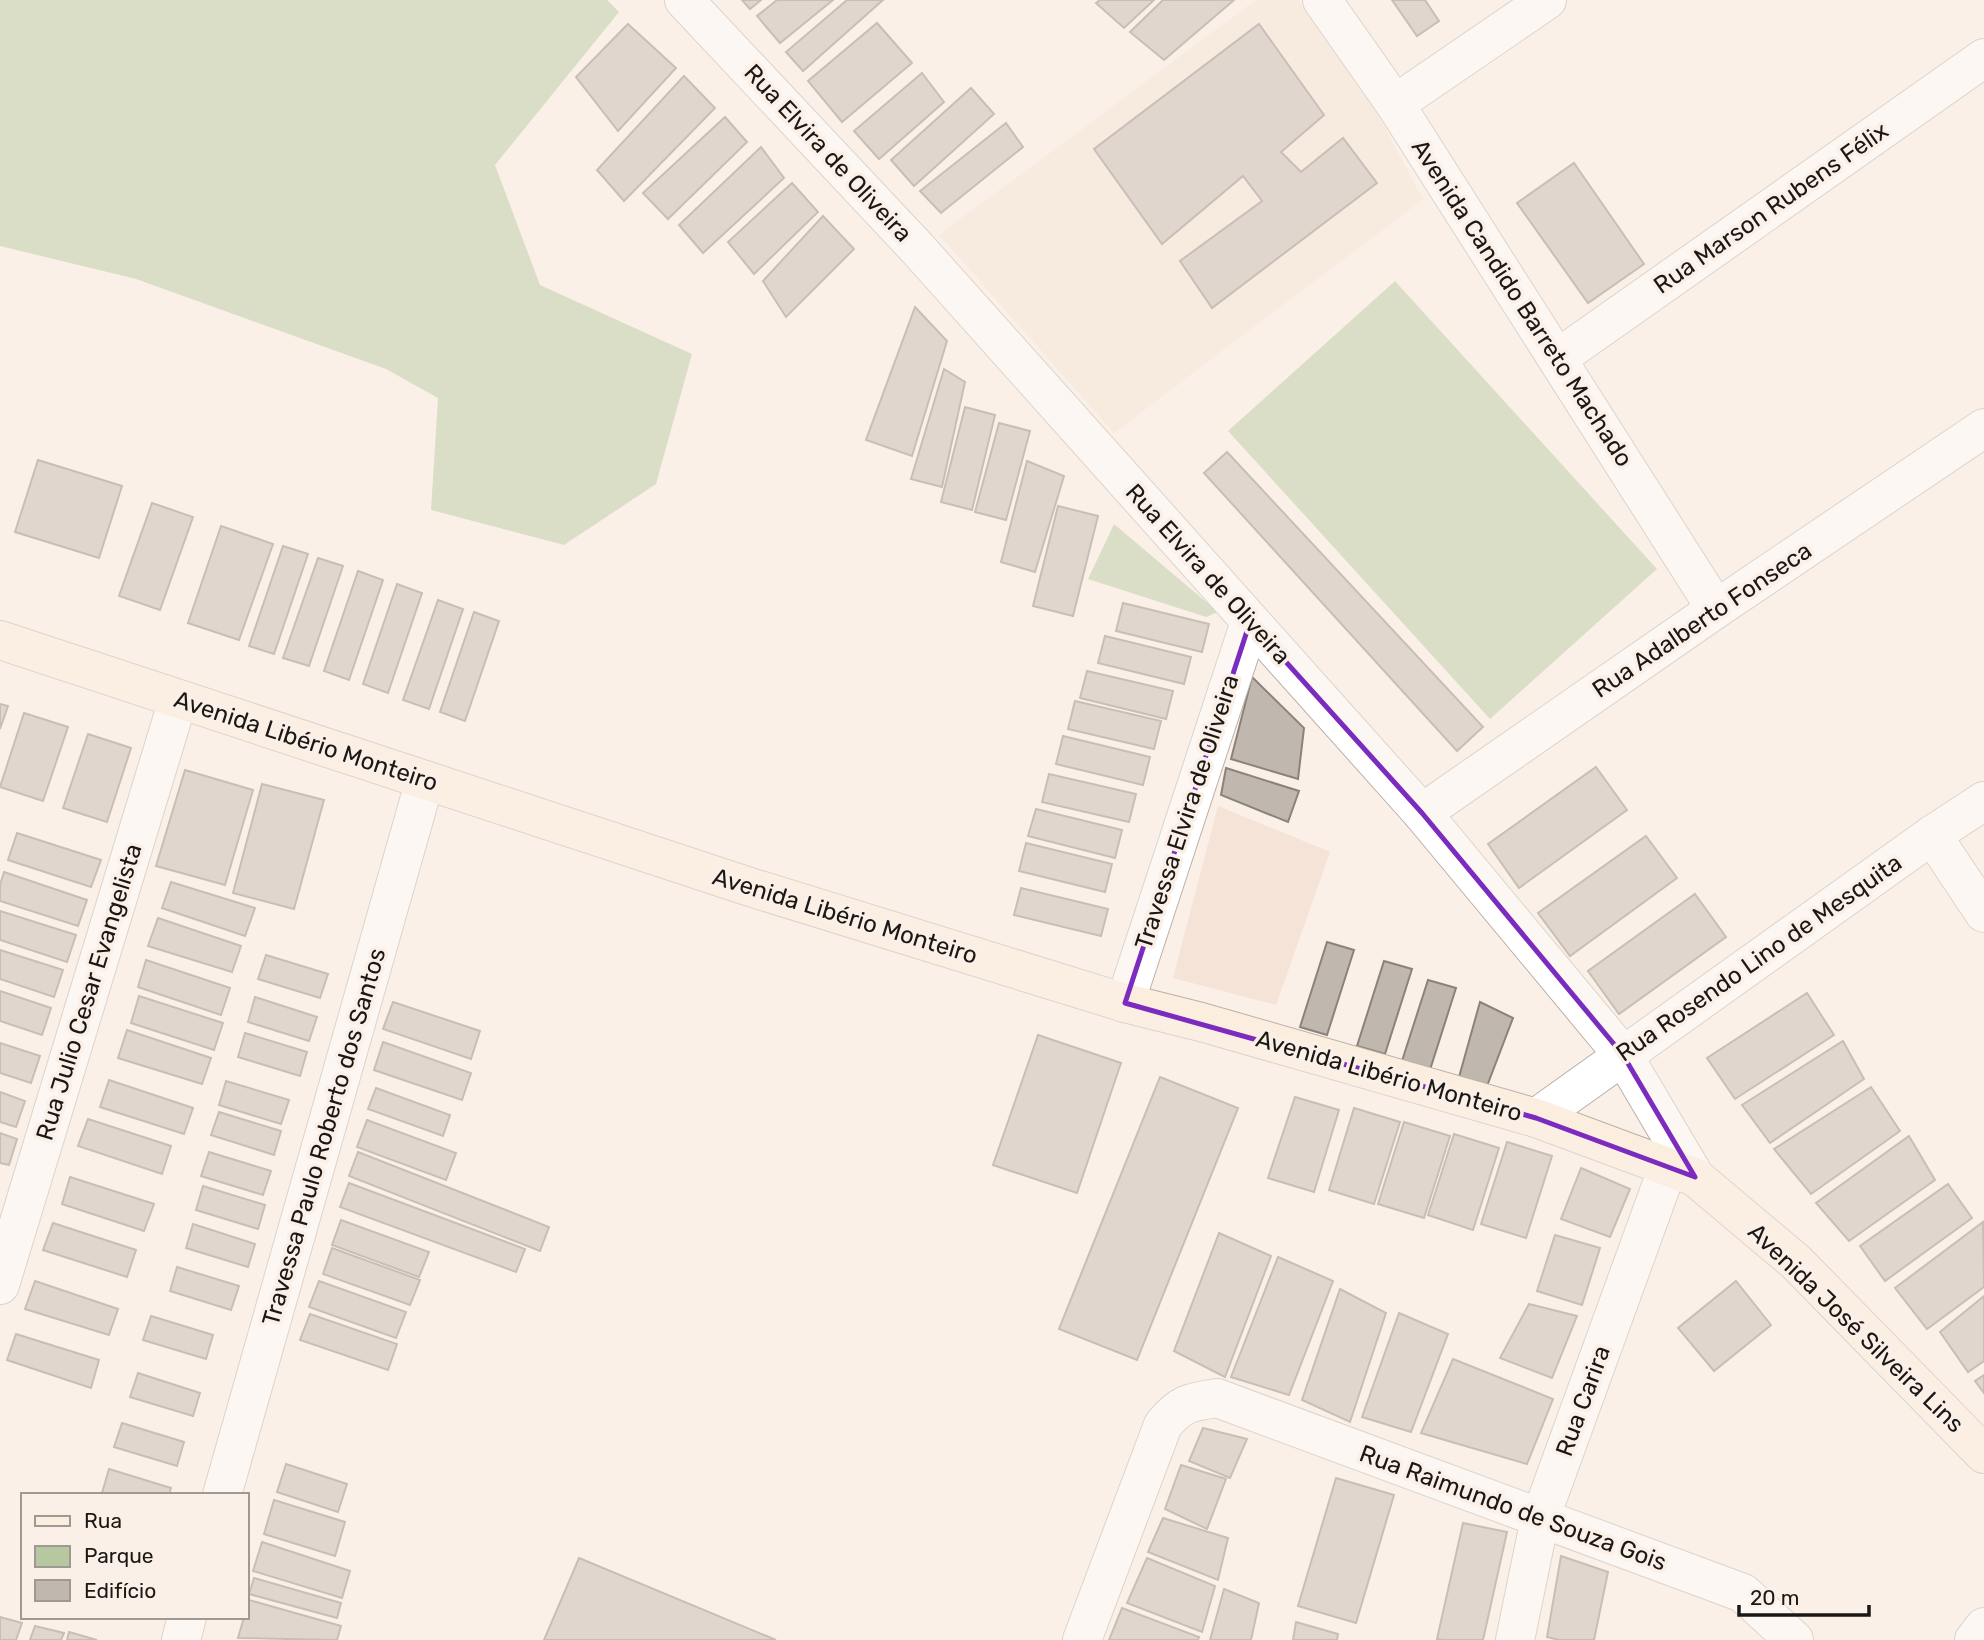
<svg xmlns="http://www.w3.org/2000/svg" width="1984" height="1640" font-family="Rubik,sans-serif">
	<style>
		.built { fill: #f4e3d6 }
		.green { fill: #b6c8a0 }
		.building { fill: #c0b7ae; stroke: #8b837b; stroke-width: 2 }
		.lines { fill: none; stroke-linecap: round; stroke-linejoin: round }
		.street-casing { stroke: #bab0a8; stroke-width: 40 }
		.secondary-casing { stroke: #bab0a8; stroke-width: 40 }
		.street { stroke: #fff; stroke-width: 38 }
		.secondary { stroke: #fceedf; stroke-width: 38 }
		.marked { fill: none; stroke: #7b2cbf; stroke-width: 5; stroke-linejoin: round }
		.labels { text-anchor: middle; dominant-baseline: central; stroke-width: 7; stroke-linejoin: round; paint-order: stroke }
		.street-label { font-size: 24px; fill: #1a1714; stroke: #faf0e7 }
	</style>
	<rect width="100%" height="100%" fill="#faf0e7"/>
	<g class="built">
		<path d="M1256,0H1298L1377,113L1423,199L1114,433L939,235Z"/>
		<path d="M1218,806L1330,852L1276,1005L1173,978Z"/>
	</g>
	<g class="green">
		<path d="M0,0H607L619,12L495,165L540,285L692,354L656,484L564,545L431,510L438,398L386,369L136,279L0,246Z"/>
		<path d="M1395,281L1657,569L1490,719L1228,431Z"/>
		<path d="M1114,524L1218,612L1206,617L1088,579Z"/>
	</g>
	<g class="building">
		<path d="M742,0H761L750,9Z"/>
		<path d="M777,0H833L780,43L757,16Z"/>
		<path d="M847,0H883L803,71L786,52Z"/>
		<path d="M1100,0H1154L1124,28L1096,3Z"/>
		<path d="M1163,0H1234L1164,60L1130,32Z"/>
		<path d="M1392,0H1425L1439,21L1417,36Z"/>
		<path d="M877,23L912,63L842,122L808,81Z"/>
		<path d="M628,24L676,68L618,131L576,77Z"/>
		<path d="M1259,24L1324,115L1281,152L1301,172L1343,138L1377,183L1212,308L1180,261L1262,201L1243,176L1162,244L1094,149Z"/>
		<path d="M922,73L944,102L879,159L854,131Z"/>
		<path d="M684,76L715,108L624,201L597,170Z"/>
		<path d="M971,88L994,114L914,186L891,160Z"/>
		<path d="M725,117L747,142L668,219L643,193Z"/>
		<path d="M1006,123L1023,147L941,213L920,191Z"/>
		<path d="M761,147L784,178L703,253L679,225Z"/>
		<path d="M1574,163L1644,264L1588,303L1517,203Z"/>
		<path d="M792,183L818,212L754,274L728,242Z"/>
		<path d="M823,216L854,249L786,317L763,281Z"/>
		<path d="M915,307L947,341L912,456L866,440Z"/>
		<path d="M944,369L965,382L942,487L911,479Z"/>
		<path d="M965,407L995,415L972,510L941,502Z"/>
		<path d="M999,423L1030,431L1006,520L975,512Z"/>
		<path d="M1227,452L1483,727L1457,751L1204,473Z"/>
		<path d="M38,460L122,486L99,558L15,532Z"/>
		<path d="M1027,461L1064,476L1035,572L1001,562Z"/>
		<path d="M152,503L193,517L160,610L119,596Z"/>
		<path d="M1058,506L1098,516L1073,616L1033,606Z"/>
		<path d="M221,526L273,544L239,640L188,623Z"/>
		<path d="M283,546L308,554L274,654L249,646Z"/>
		<path d="M318,558L343,566L309,666L283,658Z"/>
		<path d="M358,571L383,580L349,680L324,671Z"/>
		<path d="M397,584L422,593L388,693L363,684Z"/>
		<path d="M438,600L463,609L429,709L403,700Z"/>
		<path d="M1123,603L1209,624L1202,652L1116,631Z"/>
		<path d="M474,612L499,621L465,721L440,712Z"/>
		<path d="M1105,636L1191,657L1184,684L1098,663Z"/>
		<path d="M1087,671L1173,691L1166,719L1080,698Z"/>
		<path d="M1252,677L1304,728L1298,779L1231,759Z"/>
		<path d="M1075,701L1161,721L1154,749L1068,729Z"/>
		<path d="M0,704L8,706L0,729Z"/>
		<path d="M24,713L68,727L43,801L0,787Z"/>
		<path d="M88,734L131,748L107,822L63,808Z"/>
		<path d="M1063,736L1150,757L1143,785L1056,764Z"/>
		<path d="M1596,767L1627,810L1519,888L1488,844Z"/>
		<path d="M1226,768L1299,791L1288,822L1221,795Z"/>
		<path d="M185,770L253,790L225,885L156,866Z"/>
		<path d="M1049,774L1136,794L1129,822L1042,802Z"/>
		<path d="M262,784L324,800L294,909L233,893Z"/>
		<path d="M1036,809L1122,830L1115,858L1028,836Z"/>
		<path d="M17,833L101,860L91,887L8,860Z"/>
		<path d="M1646,836L1677,878L1570,956L1538,913Z"/>
		<path d="M1026,843L1112,864L1105,892L1019,871Z"/>
		<path d="M4,872L87,900L78,926L0,901V885Z"/>
		<path d="M171,882L255,908L245,936L162,908Z"/>
		<path d="M1021,888L1108,909L1101,936L1014,915Z"/>
		<path d="M1695,894L1726,937L1619,1014L1588,971Z"/>
		<path d="M0,911L76,935L67,962L0,940Z"/>
		<path d="M158,918L241,946L232,972L148,946Z"/>
		<path d="M1327,942L1354,950L1327,1035L1300,1027Z"/>
		<path d="M0,950L63,970L54,997L0,979Z"/>
		<path d="M266,955L328,974L320,998L258,979Z"/>
		<path d="M146,960L230,988L221,1015L138,987Z"/>
		<path d="M1384,961L1412,969L1385,1054L1357,1046Z"/>
		<path d="M1428,980L1456,988L1429,1073L1401,1064Z"/>
		<path d="M0,991L51,1008L42,1035L0,1021Z"/>
		<path d="M1807,993L1834,1035L1735,1099L1707,1058Z"/>
		<path d="M139,996L223,1023L214,1050L131,1023Z"/>
		<path d="M255,997L317,1017L309,1041L248,1022Z"/>
		<path d="M393,1002L480,1031L471,1059L383,1029Z"/>
		<path d="M1480,1002L1513,1018L1487,1086L1459,1077Z"/>
		<path d="M127,1030L211,1058L202,1084L118,1058Z"/>
		<path d="M245,1033L307,1052L300,1076L238,1057Z"/>
		<path d="M1038,1035L1121,1063L1077,1193L993,1165Z"/>
		<path d="M1843,1041L1864,1079L1770,1143L1742,1105Z"/>
		<path d="M383,1042L471,1073L462,1100L374,1070Z"/>
		<path d="M0,1043L40,1056L31,1083L0,1073Z"/>
		<path d="M1160,1077L1238,1108L1137,1360L1059,1329Z"/>
		<path d="M109,1080L193,1108L184,1134L100,1107Z"/>
		<path d="M226,1081L289,1100L281,1124L219,1105Z"/>
		<path d="M1871,1087L1900,1131L1811,1194L1774,1149Z"/>
		<path d="M376,1088L450,1115L443,1136L368,1109Z"/>
		<path d="M0,1092L25,1101L16,1127L0,1122Z"/>
		<path d="M1295,1097L1339,1110L1314,1192L1268,1178Z"/>
		<path d="M1354,1108L1400,1122L1374,1204L1329,1190Z"/>
		<path d="M219,1112L281,1131L274,1155L211,1135Z"/>
		<path d="M88,1119L171,1146L162,1174L78,1146Z"/>
		<path d="M367,1120L456,1153L446,1180L357,1147Z"/>
		<path d="M1404,1122L1450,1136L1424,1218L1378,1204Z"/>
		<path d="M0,1133L17,1139L9,1165L0,1163Z"/>
		<path d="M1454,1134L1499,1148L1473,1230L1428,1215Z"/>
		<path d="M1909,1136L1935,1180L1849,1241L1816,1203Z"/>
		<path d="M1507,1142L1552,1156L1526,1238L1481,1224Z"/>
		<path d="M209,1152L271,1171L263,1195L201,1176Z"/>
		<path d="M358,1152L549,1227L540,1251L349,1176Z"/>
		<path d="M1581,1168L1630,1189L1610,1237L1561,1219Z"/>
		<path d="M70,1177L154,1204L144,1231L62,1204Z"/>
		<path d="M349,1183L525,1249L516,1272L340,1207Z"/>
		<path d="M1948,1184L1972,1218L1885,1281L1860,1246Z"/>
		<path d="M203,1186L265,1205L258,1229L196,1210Z"/>
		<path d="M341,1220L429,1252L419,1277L332,1245Z"/>
		<path d="M1983,1222L1984,1287L1927,1329L1895,1288Z"/>
		<path d="M53,1223L136,1250L127,1277L43,1250Z"/>
		<path d="M193,1224L255,1244L248,1267L186,1248Z"/>
		<path d="M1219,1233L1271,1256L1225,1377L1174,1351Z"/>
		<path d="M1555,1235L1600,1248L1582,1305L1537,1291Z"/>
		<path d="M332,1248L420,1280L410,1305L323,1274Z"/>
		<path d="M1278,1257L1333,1281L1289,1395L1231,1377Z"/>
		<path d="M177,1267L239,1286L231,1310L170,1291Z"/>
		<path d="M35,1281L118,1309L109,1335L25,1309Z"/>
		<path d="M319,1281L406,1312L396,1338L309,1307Z"/>
		<path d="M1736,1281L1771,1325L1714,1371L1678,1328Z"/>
		<path d="M1340,1289L1386,1313L1350,1422L1302,1400Z"/>
		<path d="M1984,1296V1361L1968,1372L1940,1332Z"/>
		<path d="M1529,1304L1577,1316L1552,1378L1500,1358Z"/>
		<path d="M1399,1313L1448,1334L1411,1432L1362,1417Z"/>
		<path d="M310,1314L397,1344L388,1370L300,1340Z"/>
		<path d="M151,1316L213,1335L206,1359L143,1340Z"/>
		<path d="M16,1334L99,1360L91,1388L7,1360Z"/>
		<path d="M1453,1359L1553,1399L1527,1464L1421,1433Z"/>
		<path d="M138,1373L200,1393L193,1416L130,1397Z"/>
		<path d="M1984,1375V1393L1975,1381Z"/>
		<path d="M122,1423L184,1442L177,1466L114,1447Z"/>
		<path d="M1203,1428L1247,1439L1230,1478L1189,1461Z"/>
		<path d="M286,1464L347,1484L338,1512L277,1492Z"/>
		<path d="M1181,1465L1226,1479L1207,1529L1165,1509Z"/>
		<path d="M109,1469L171,1488L169,1495L102,1493Z"/>
		<path d="M1336,1478L1394,1495L1356,1623L1298,1606Z"/>
		<path d="M274,1500L345,1522L335,1556L264,1534Z"/>
		<path d="M1163,1518L1228,1538L1218,1580L1148,1552Z"/>
		<path d="M1463,1523L1507,1532L1483,1640H1443L1437,1639Z"/>
		<path d="M262,1542L350,1571L342,1598L253,1571Z"/>
		<path d="M1561,1556L1608,1572L1594,1640H1559L1547,1637Z"/>
		<path d="M579,1558L776,1640H544Z"/>
		<path d="M1147,1558L1215,1586L1202,1632L1127,1603Z"/>
		<path d="M254,1578L341,1603L337,1618L249,1594Z"/>
		<path d="M1224,1589L1259,1603L1251,1640H1210Z"/>
		<path d="M249,1600L341,1626L337,1640L238,1638L244,1617H247Z"/>
		<path d="M1122,1608L1199,1637L1198,1640H1109Z"/>
		<path d="M0,1617L22,1623L16,1640H0Z"/>
		<path d="M1296,1622L1338,1634L1337,1640H1293Z"/>
		<path d="M35,1626L64,1633L61,1640H30Z"/>
		<path d="M69,1632L97,1640H67Z"/>
	</g>
	<g class="lines">
		<g class="street-casing">
			<g id="street">
				<path d="M684,0L917,248L1422,813L1623,1055L1695,1177"/>
				<path d="M1322,0L1395,104L1716,609"/>
				<path d="M1395,104L1547,0"/>
				<path d="M1558,358L1984,58"/>
				<path d="M1422,813L1716,609L1984,428"/>
				<path d="M1932,835L1984,913"/>
				<path d="M1125,1003L1250,622"/>
				<path d="M1536,1118L1932,835L1984,801"/>
				<path d="M0,1285L178,700"/>
				<path d="M222,1495L425,780"/>
				<path d="M181,1640L187,1617"/>
				<path d="M1082,1640L1163,1425C1181,1403 1190,1402 1217,1398L1743,1593L1794,1640"/>
				<path d="M1515,1640L1540,1519L1668,1167"/>
				<path d="M1974,1640L1984,1627"/>
			</g>
		</g>
		<g class="secondary-casing">
			<path id="secondary" d="M0,640L750,887L1125,1003L1201,1022L1536,1118L1695,1177L1796,1262L1984,1454"/>
		</g>
		<use href="#street" class="street"/>
		<use href="#secondary" class="secondary"/>
	</g>
	<path d="M0 0H1984V1640H0ZM1250,622L1422,813L1623,1055L1695,1177L1536,1118L1125,1003Z" fill="#faf0e7" fill-opacity=".55" fill-rule="evenodd"/>
	<path class="marked" d="M1250,622L1422,813L1623,1055L1695,1177L1536,1118L1125,1003Z"/>
	<g class="labels">
		<g class="street-label">
			<text transform="translate(828 153) rotate(47)">Rua Elvira de Oliveira</text>
			<text transform="translate(1771 208) rotate(-35)">Rua Marson Rubens Félix</text>
			<text transform="translate(1522 303) rotate(57)">Avenida Candido Barreto Machado</text>
			<text transform="translate(1208 574) rotate(48)">Rua Elvira de Oliveira</text>
			<text transform="translate(1702 620) rotate(-34)">Rua Adalberto Fonseca</text>
			<text transform="translate(306 741) rotate(18)">Avenida Libério Monteiro</text>
			<text transform="translate(1187 812) rotate(-72)">Travessa Elvira de Oliveira</text>
			<text transform="translate(845 916) rotate(17)">Avenida Libério Monteiro</text>
			<text transform="translate(1759 958) rotate(-35)">Rua Rosendo Lino de Mesquita</text>
			<text transform="translate(89 992) rotate(-73)">Rua Julio Cesar Evangelista</text>
			<text transform="translate(1389 1076) rotate(16)">Avenida Libério Monteiro</text>
			<text transform="translate(324 1137) rotate(-74)">Travessa Paulo Roberto dos Santos</text>
			<text transform="translate(1856 1328) rotate(44)">Avenida José Silveira Lins</text>
			<text transform="translate(1583 1401) rotate(-70)">Rua Carira</text>
			<text transform="translate(1513 1508) rotate(20)">Rua Raimundo de Souza Gois</text>
		</g>
	</g>
	<rect x="21" y="1493" width="228" height="126" fill="#faf0e7" stroke="#a09993" stroke-width="2"/>
	<rect x="35" y="1516" width="35" height="10" fill="#fceedf" stroke="#a09993" stroke-width="2"/>
	<text x="84" y="1528" font-size="21" fill="#1a1714">Rua</text>
	<rect x="35" y="1546" width="35" height="21" fill="#b6c8a0" stroke="#a09993" stroke-width="2"/>
	<text x="84" y="1563" font-size="21" fill="#1a1714">Parque</text>
	<rect x="35" y="1580" width="35" height="21" fill="#c0b7ae" stroke="#a09993" stroke-width="2"/>
	<text x="84" y="1598" font-size="21" fill="#1a1714">Edifício</text>
	<path d="M1739 1605v10h130v-10" fill="none" stroke="#1a1714" stroke-width="3.5"/>
	<text x="1750" y="1605" font-size="21" fill="#1a1714" stroke="#faf0e7" stroke-width="5" paint-order="stroke">20 m</text>
</svg>
